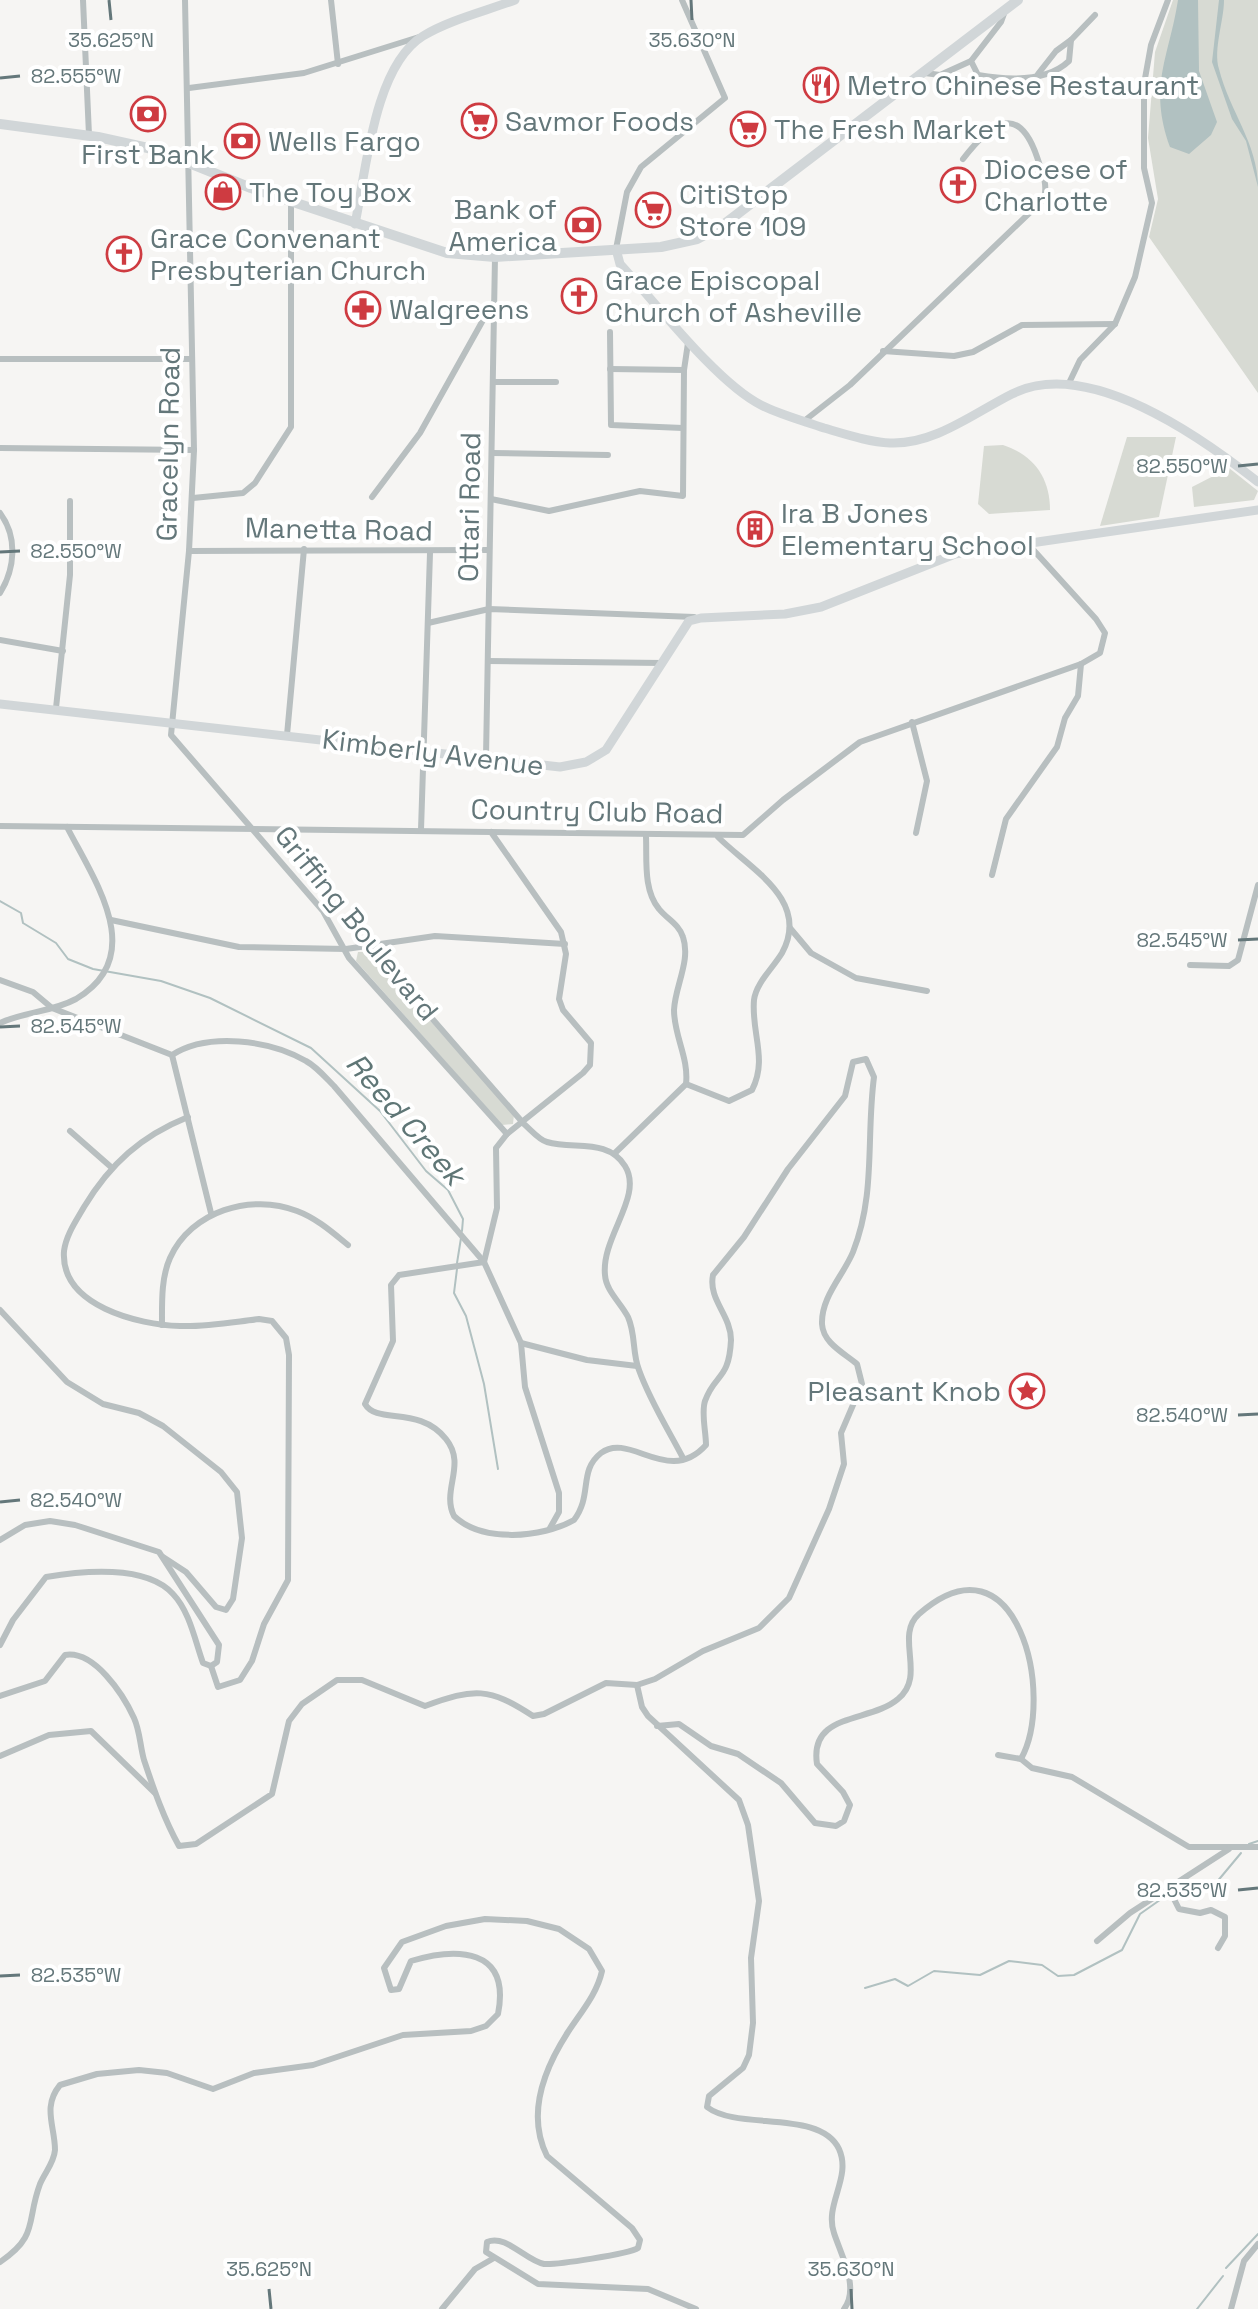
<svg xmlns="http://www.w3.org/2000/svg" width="1258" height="2309" font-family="'Space Grotesk',sans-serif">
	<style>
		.green { fill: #d7dad3 }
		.water { fill: #b1c1c1 }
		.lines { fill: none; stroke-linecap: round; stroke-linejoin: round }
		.stream { stroke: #b1c1c1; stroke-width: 2 }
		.street { stroke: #b8bfc0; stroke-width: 6 }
		.secondary { stroke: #d1d6d8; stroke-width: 9 }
		.primary { stroke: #d1d6d8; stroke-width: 10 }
		.ticks { fill: none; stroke: #64777a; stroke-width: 3 }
		.labels { text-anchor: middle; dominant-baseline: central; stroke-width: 8; stroke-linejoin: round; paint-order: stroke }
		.poi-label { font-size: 28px; fill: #64777a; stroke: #fff; text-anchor: start }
		.street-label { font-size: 28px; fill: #64777a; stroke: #fff }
		.water-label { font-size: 30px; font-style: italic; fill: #5f7676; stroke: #fff }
		.ticks-label { font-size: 20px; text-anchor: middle; fill: #64777a; stroke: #fff; stroke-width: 8; stroke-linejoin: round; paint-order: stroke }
	</style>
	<rect width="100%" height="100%" fill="#f6f5f3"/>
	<g class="green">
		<path d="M1173,0H1258V393L1149,237L1158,199L1148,138L1155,52Z"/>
		<path d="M1127,437H1176L1159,517L1100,526Z"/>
		<path d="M1003,445C1034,455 1050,478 1050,510L989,514L978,504L984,446Z"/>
		<path d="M1229,468L1258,491L1254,500L1194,507L1192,487Z"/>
		<path d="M358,952H368L514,1114L513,1124L502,1125L356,961Z"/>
	</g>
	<g class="water">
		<path d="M1178,0H1198L1199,71L1217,122L1211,135L1189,154L1170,147C1148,85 1169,58 1178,0Z"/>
		<path d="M1219,0H1224C1224,21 1213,49 1219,69C1229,110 1258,144 1258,187L1246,141L1232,119L1212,62Z"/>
	</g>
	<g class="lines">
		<g class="stream">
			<path d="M0,901L21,913L23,923L56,943L68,959L93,969L161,981L210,998L311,1048L380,1111L426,1171L448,1190L463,1219L462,1231"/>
			<path d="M457,1263L461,1238"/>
			<path d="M457,1269L454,1293L466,1316L484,1384L498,1469"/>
			<path d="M1249,1844L1258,1841"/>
			<path d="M1174,1891L1216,1883L1241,1853"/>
			<path d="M865,1988L895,1979L908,1986L934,1971L980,1975L1009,1961L1042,1965L1058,1976L1074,1975L1122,1950L1140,1914L1167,1895"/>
			<path d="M1226,2268L1258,2234"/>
			<path d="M1197,2309L1223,2276"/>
		</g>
		<g class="street">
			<path d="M83,0L89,135"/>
			<path d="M185,0L194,450L189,551L171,735L323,911L349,958L507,1134"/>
			<path d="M331,0L338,64"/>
			<path d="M1005,11L1001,22L971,61L978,75C1007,80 1047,82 1069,61L1071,40L1095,15"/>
			<path d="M925,73L940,75L971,61"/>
			<path d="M1038,74L1056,51L1071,40"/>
			<path d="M189,88L304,73L419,37"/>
			<path d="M616,249L627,192L641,167L725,98L682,0"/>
			<path d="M610,332L611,425L683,428"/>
			<path d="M883,351L954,356L973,352L1022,325L1115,324"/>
			<path d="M0,359H192"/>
			<path d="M610,369L684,370"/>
			<path d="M494,382H556"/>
			<path d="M1069,383L1080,360L1115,324L1135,277L1152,203L1144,168V84L1151,45L1168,0"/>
			<path d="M804,421L850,385L1044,199C1048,183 1042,172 1037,157C1018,101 990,124 963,159"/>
			<path d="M0,448L194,450"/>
			<path d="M492,453L608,455"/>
			<path d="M372,497L420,433L492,304"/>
			<path d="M193,498L243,493L255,483L291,427V202"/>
			<path d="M491,499L549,511L640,491L683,496L684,370L688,343"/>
			<path d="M0,513C18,537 15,569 0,593"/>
			<path d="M189,551L489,550"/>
			<path d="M428,623L489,609L694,617"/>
			<path d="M0,640L63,651"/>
			<path d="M488,661L663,663"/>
			<path d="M56,708L70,575V501"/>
			<path d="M912,722L927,781L916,833"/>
			<path d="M287,735L304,549"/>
			<path d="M486,757L495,257"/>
			<path d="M0,826L743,835L783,800L860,742L1081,664L1100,653L1105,633L1096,619L1028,544"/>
			<path d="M421,830L430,553"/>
			<path d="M491,832L561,932L566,954L559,999L563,1010L591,1043L590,1065L583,1073L507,1134L496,1148L497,1208L484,1262L521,1343L525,1387L559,1493V1512L550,1528"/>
			<path d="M992,875L1006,819L1057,747L1065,718L1078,696L1081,664"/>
			<path d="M111,920L239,947L346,949L435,936L565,944"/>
			<path d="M790,928L811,953L856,978L927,991"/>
			<path d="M367,944L524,1124C531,1130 539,1140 547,1142C574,1150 608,1138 625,1166C644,1196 601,1237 605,1275C606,1291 621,1303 628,1317C636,1335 632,1353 639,1370C650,1401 668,1429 683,1458"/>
			<path d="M1190,965L1229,966L1238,960L1258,885"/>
			<path d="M0,980L33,992L52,1008L172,1055C208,1032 270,1040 306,1061C317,1067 326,1078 334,1086L484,1262L399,1275L391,1285L393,1341L365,1404C377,1425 419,1405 446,1439C467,1465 441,1490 454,1516C482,1543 542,1538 574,1520C593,1495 578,1471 601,1453C630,1431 668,1487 706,1445C706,1432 701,1413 705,1401C715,1373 729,1381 731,1340C731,1315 708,1300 713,1275L744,1237L788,1169L845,1096L853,1062L866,1059L874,1077C866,1138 876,1194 853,1252C843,1276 821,1297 822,1324C823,1343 844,1353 857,1364L862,1384L841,1433L844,1464L829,1509L789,1598L759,1628L703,1651L655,1679L637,1685L606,1683L544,1714L533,1716C489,1687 474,1688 425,1706L362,1680H337L302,1704L289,1721L272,1794L196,1844L179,1846C164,1819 154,1790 144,1760C140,1746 140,1731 134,1718C123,1694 94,1650 65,1655L45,1681L0,1696"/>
			<path d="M0,1023C24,1012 52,1012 76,999C149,956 94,880 67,827"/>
			<path d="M172,1055L211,1213"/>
			<path d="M686,1084L729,1101L752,1090C768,1059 751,1033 754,1000C756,983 773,968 782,953C811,900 750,869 718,837"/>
			<path d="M188,1117C141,1136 110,1164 84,1207C76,1221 66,1235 64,1251C60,1306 139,1325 180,1326C206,1327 233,1322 259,1319L272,1321L286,1338L289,1355L288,1580L264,1624L252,1661L240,1680L218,1687L211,1666"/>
			<path d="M70,1131L111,1167"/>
			<path d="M615,1153L686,1084C689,1058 674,1036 674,1010C675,986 691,961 683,937C679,924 667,919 659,909C643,890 647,859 646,837"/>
			<path d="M0,1310L67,1382L103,1404L139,1413L163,1426L221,1472L237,1492L242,1538L233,1599L226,1610L216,1607L186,1572L163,1557"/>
			<path d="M162,1325C162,1303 161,1278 170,1258C191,1211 251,1193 297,1211C316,1218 332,1232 348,1245"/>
			<path d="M521,1343L587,1360L637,1366"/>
			<path d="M0,1540L25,1525L50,1521L75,1525L159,1552L219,1645L217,1662L211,1666"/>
			<path d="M0,1645L13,1620L46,1577C81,1571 146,1564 173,1594C190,1612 195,1641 203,1663L211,1666"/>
			<path d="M637,1685L642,1707L648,1716L739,1800L748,1825L759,1901L751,1958L753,2023L749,2055L743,2068L709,2096L707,2107C738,2131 820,2109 839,2149C852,2178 824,2204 834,2233C841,2255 860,2288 844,2309"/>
			<path d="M657,1726L679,1724L711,1746L738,1754L781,1783L815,1823L836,1826L844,1821L850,1805L843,1792L817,1764C809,1712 870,1723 898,1699C927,1676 894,1636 919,1614C1017,1528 1056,1696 1021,1759L998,1755"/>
			<path d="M0,1756L49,1735L91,1731L155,1793"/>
			<path d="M1021,1759L1032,1768L1072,1777L1189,1847H1258"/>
			<path d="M1169,1889L1179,1909L1200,1913L1211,1910L1225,1917V1936L1218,1948"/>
			<path d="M1097,1941L1130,1913L1229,1849"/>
			<path d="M0,2262C39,2236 26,2221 40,2184C45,2172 54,2163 55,2150C55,2126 42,2107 60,2085L97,2074L139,2070L167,2073L213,2089L254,2073L313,2065L403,2035L471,2031L486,2026L498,2014C511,1948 457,1947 411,1961L399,1989L391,1990L384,1968L402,1942L446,1926L485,1919L527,1921L559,1929L589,1949L602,1971C597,1994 581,2012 568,2032C544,2069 526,2114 547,2156L632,2228L640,2240L638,2248C629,2254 556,2265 544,2264C525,2260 506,2234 487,2242L486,2252L538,2284L648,2289L696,2309"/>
			<path d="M442,2309L475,2269L494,2258"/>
			<path d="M1231,2309L1244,2261L1258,2244"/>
		</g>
		<g class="secondary">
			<path d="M355,224C366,171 374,66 423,36C449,20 486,11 515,0"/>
			<path d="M616,249L620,264C655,302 717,383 761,405C781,415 804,421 824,428C845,434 868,442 890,443C934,445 974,413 1012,394C1087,356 1201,437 1258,482"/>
			<path d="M0,704L560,767L586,762L606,750L689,621L701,618L785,614L821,607L955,554L1258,510"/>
		</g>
		<path class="primary" d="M0,124L98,137L157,150L251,188L447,253L495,257L661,247L697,239L723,225L1018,0"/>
	</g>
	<path class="ticks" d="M109,0L111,20M691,0L692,20M0,78L20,76M1238,466L1258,464M0,552L20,551M1238,940L1258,939M0,1027L20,1026M1238,1415L1258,1414M0,1502L20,1500M1238,1890L1258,1888M0,1976L20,1975M269,2289L271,2309M851,2289L852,2309"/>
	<defs>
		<g id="restaurant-ring" transform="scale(1.8)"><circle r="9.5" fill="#fff" stroke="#ce3b41" stroke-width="1.5"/><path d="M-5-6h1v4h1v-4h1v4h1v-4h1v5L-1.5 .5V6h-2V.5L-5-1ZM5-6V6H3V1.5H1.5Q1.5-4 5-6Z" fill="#ce3b41"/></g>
		<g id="bank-ring" transform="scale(1.8)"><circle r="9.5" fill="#fff" stroke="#ce3b41" stroke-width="1.5"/><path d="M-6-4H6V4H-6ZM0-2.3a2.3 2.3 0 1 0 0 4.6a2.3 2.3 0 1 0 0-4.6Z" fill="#ce3b41"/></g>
		<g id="supermarket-ring" transform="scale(1.8)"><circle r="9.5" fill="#fff" stroke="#ce3b41" stroke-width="1.5"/><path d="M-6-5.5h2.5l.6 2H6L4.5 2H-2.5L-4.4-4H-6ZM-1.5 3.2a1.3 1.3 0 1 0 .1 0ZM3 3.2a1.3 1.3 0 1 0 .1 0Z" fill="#ce3b41"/></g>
		<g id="church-ring" transform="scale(1.8)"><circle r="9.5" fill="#fff" stroke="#ce3b41" stroke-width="1.5"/><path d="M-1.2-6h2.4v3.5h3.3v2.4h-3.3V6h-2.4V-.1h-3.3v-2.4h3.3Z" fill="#ce3b41"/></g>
		<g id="shop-ring" transform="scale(1.8)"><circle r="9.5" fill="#fff" stroke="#ce3b41" stroke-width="1.5"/><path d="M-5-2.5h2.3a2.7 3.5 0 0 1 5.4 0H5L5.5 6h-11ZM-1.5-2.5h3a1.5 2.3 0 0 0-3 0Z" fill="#ce3b41"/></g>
		<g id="pharmacy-ring" transform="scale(1.8)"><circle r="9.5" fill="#fff" stroke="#ce3b41" stroke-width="1.5"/><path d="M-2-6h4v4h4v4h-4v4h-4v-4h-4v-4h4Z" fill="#ce3b41"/></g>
		<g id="building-ring" transform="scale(1.8)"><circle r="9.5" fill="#fff" stroke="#ce3b41" stroke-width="1.5"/><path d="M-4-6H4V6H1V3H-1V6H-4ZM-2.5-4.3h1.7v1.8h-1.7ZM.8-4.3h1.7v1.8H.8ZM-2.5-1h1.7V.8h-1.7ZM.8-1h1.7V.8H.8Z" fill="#ce3b41"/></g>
		<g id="sight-ring" transform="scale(1.8)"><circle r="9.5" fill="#fff" stroke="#ce3b41" stroke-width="1.5"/><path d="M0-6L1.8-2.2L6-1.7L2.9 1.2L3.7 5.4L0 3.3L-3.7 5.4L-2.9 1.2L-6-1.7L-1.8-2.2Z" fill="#ce3b41"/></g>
	</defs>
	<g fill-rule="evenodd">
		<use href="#restaurant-ring" x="821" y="85"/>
		<use href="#bank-ring" x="148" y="114"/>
		<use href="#supermarket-ring" x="479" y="121"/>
		<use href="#supermarket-ring" x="748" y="129"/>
		<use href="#bank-ring" x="242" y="141"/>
		<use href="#church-ring" x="958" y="185"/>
		<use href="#shop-ring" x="223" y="192"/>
		<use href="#supermarket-ring" x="653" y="210"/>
		<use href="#bank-ring" x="583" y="225"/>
		<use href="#church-ring" x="124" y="254"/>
		<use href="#church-ring" x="579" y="296"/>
		<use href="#pharmacy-ring" x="363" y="309"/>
		<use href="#building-ring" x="755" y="529"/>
		<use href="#sight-ring" x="1027" y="1391"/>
	</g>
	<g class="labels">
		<g class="poi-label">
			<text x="847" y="85">Metro Chinese Restaurant</text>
			<text x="505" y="121">Savmor Foods</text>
			<text x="774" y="129">The Fresh Market</text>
			<text x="268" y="141">Wells Fargo</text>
			<text x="148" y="154" text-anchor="middle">First Bank</text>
			<text x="984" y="169">Diocese of<tspan x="984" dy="32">Charlotte</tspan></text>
			<text x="249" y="192">The Toy Box</text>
			<text x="679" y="194">CitiStop<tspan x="679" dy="32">Store 109</tspan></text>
			<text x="557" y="209" text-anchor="end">Bank of<tspan x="557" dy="32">America</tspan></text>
			<text x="150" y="238">Grace Convenant<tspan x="150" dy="32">Presbyterian Church</tspan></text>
			<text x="605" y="280">Grace Episcopal<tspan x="605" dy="32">Church of Asheville</tspan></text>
			<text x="389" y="309">Walgreens</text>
			<text x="781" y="513">Ira B Jones<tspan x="781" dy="32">Elementary School</tspan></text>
			<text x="1001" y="1391" text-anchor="end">Pleasant Knob</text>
		</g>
		<g class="street-label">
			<text transform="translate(168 444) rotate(-89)">Gracelyn Road</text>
			<text transform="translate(469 507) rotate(-89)">Ottari Road</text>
			<text transform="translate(339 529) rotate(1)">Manetta Road</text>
			<text transform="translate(433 752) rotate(7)">Kimberly Avenue</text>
			<text transform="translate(597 811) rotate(1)">Country Club Road</text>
			<text transform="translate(357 923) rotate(51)">Griffing Boulevard</text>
		</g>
		<g class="water-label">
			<text transform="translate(406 1119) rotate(49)">Reed Creek</text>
		</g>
	</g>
	<g class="ticks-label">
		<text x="111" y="47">35.625°N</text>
		<text x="692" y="47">35.630°N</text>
		<text x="76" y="83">82.555°W</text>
		<text x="1182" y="473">82.550°W</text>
		<text x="76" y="558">82.550°W</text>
		<text x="1182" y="947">82.545°W</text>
		<text x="76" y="1033">82.545°W</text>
		<text x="1182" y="1422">82.540°W</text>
		<text x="76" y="1507">82.540°W</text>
		<text x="1182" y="1897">82.535°W</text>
		<text x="76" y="1982">82.535°W</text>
		<text x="269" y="2276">35.625°N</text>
		<text x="851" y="2276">35.630°N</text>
	</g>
</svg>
